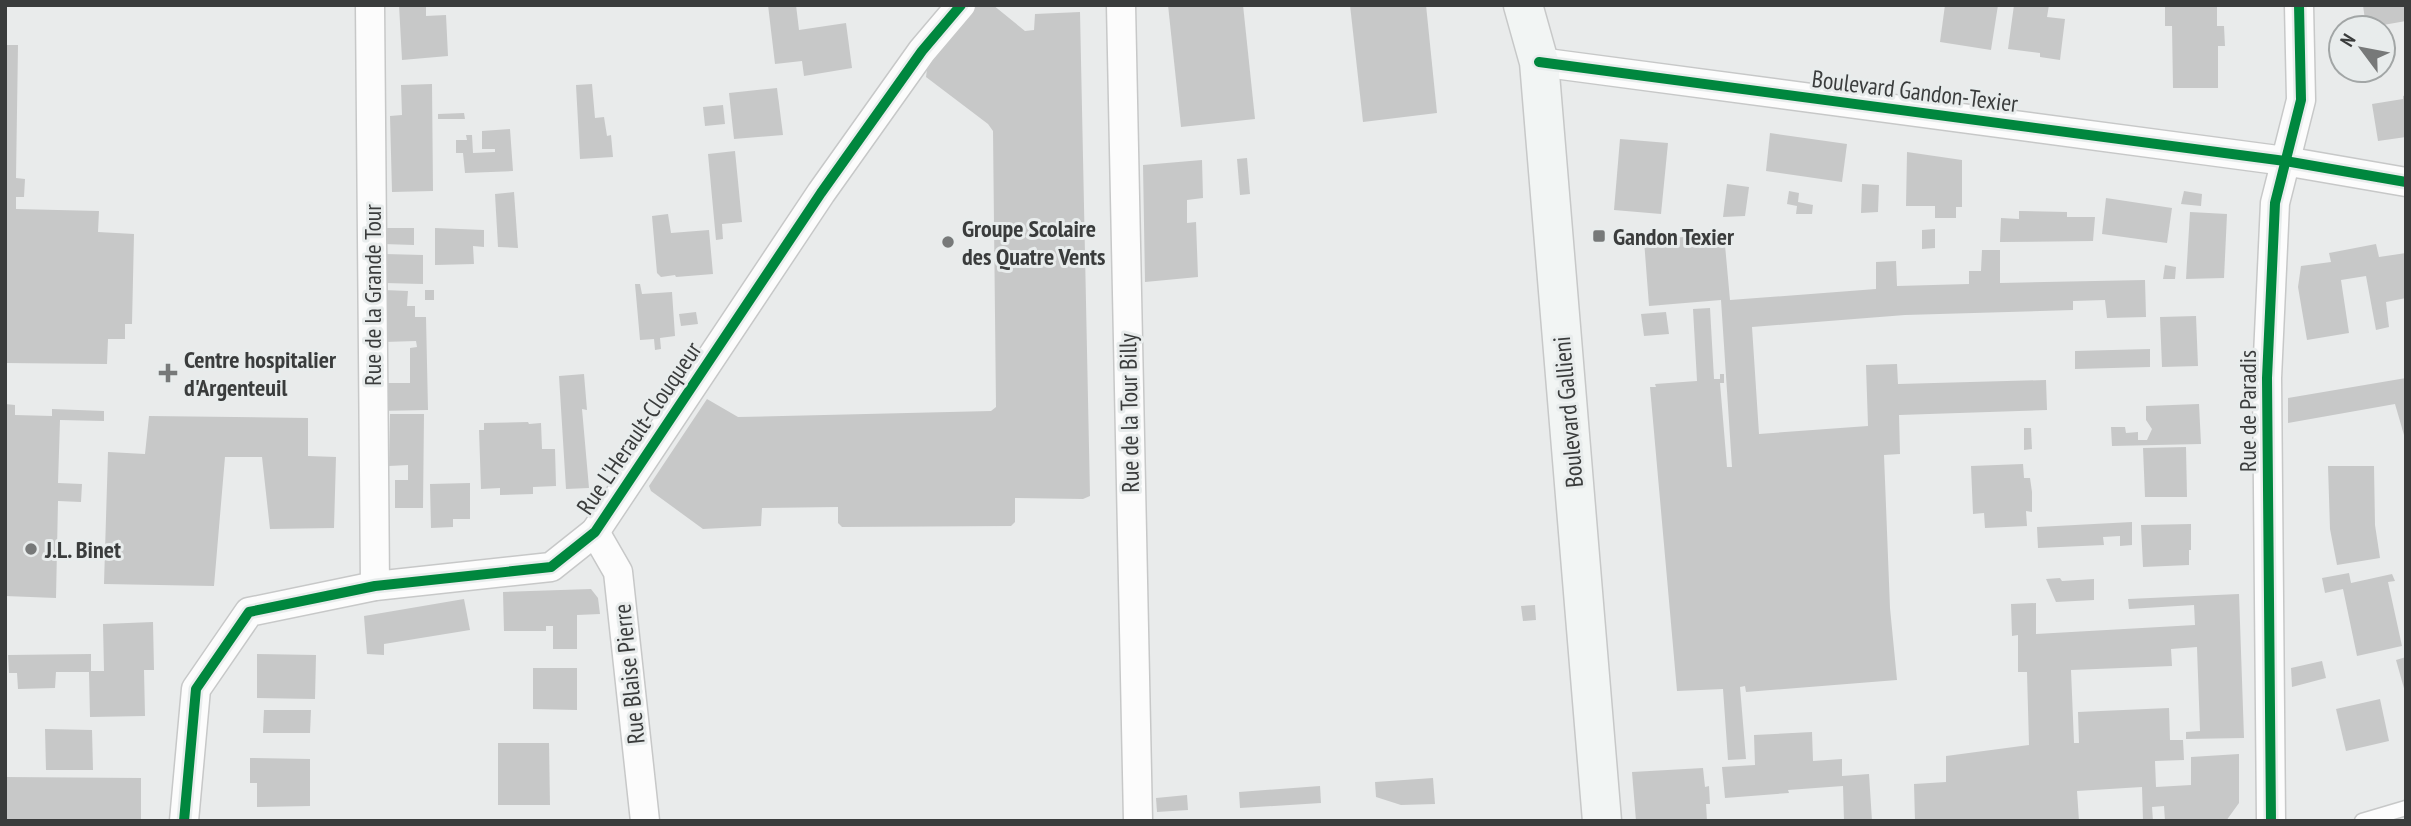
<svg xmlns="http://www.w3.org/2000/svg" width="2411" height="826" font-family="'PT Sans Narrow',sans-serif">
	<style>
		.building { fill: #c7c8c8 }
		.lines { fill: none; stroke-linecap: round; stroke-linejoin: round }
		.service-casing { stroke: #c7c8c8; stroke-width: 17 }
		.minor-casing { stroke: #c7c8c8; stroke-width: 31 }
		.secondary-casing { stroke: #c7c8c8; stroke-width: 41 }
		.service { stroke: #fcfcfc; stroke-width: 14 }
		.minor { stroke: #fcfcfc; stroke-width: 28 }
		.secondary { stroke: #f2f5f4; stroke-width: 38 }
		.cycleway-casing { stroke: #e8ecec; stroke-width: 15 }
		.cycleway { stroke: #00873e; stroke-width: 10 }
		.poi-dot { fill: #777979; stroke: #e8ecec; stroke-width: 2.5 }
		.labels { text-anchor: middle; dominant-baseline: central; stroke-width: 6; stroke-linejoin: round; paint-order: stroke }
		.street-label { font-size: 24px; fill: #3a3c3c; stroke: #e8ecec }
		.poi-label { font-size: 24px; font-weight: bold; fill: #3a3c3c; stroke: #e8ecec; text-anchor: start }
	</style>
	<rect width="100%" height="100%" fill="#e9ebeb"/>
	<g class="building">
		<path d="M399,5H426V16L446,15L448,56L402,60Z"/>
		<path d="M768,5H796L799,30L846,23L852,68L804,76L802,61L775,64Z"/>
		<path d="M977,5H993L1025,31L1034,30L1035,14L1080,12L1090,496L1083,499L1015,498V522L1011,526L842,527L838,523V507L762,508L761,526L703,529L651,491L649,486L707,399L738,417L991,411L996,407L993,131L988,124L926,77L927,69Z"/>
		<path d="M1168,5H1243L1255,119L1181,127Z"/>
		<path d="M1350,5H1426L1437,113L1363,122Z"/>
		<path d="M1945,5H1998L1991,50L1940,42Z"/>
		<path d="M2014,5H2049L2047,17L2065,19L2060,60L2040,57V53L2008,49Z"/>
		<path d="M2165,5H2217V26H2224L2225,46H2218V88H2173L2172,26H2165Z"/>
		<path d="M2363,5H2406V21L2366,28Z"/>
		<path d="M5,45H18L16,178L25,179L24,197H16V209L99,211L98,232L134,234L132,324H125V339H108L107,364L5,363Z"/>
		<path d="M432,84L433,191L392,192L390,116L402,115L401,85Z"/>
		<path d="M592,84L595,118L604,117L607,136L611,135L613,157L580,159L576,85Z"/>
		<path d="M777,88L783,135L734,139L729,93Z"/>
		<path d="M2406,95V137L2378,141L2372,104L2403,99V96Z"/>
		<path d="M723,105L725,124L705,126L703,107Z"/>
		<path d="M464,113L465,119H438V114Z"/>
		<path d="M510,129L513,171L465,173L463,153H456V140H467L466,135H472L473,153L495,152V149H482V131Z"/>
		<path d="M1770,133L1847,144L1842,182L1766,171Z"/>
		<path d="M1620,139L1668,143L1661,214L1614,210Z"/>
		<path d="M735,151L742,222L722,224L723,239L716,240L708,154Z"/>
		<path d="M1907,152L1962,160V207H1956V218H1935V206H1906Z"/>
		<path d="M1247,158L1250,194L1240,195L1237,159Z"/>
		<path d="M1202,160L1203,198L1187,200V223L1196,222L1198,277L1145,282L1143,165Z"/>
		<path d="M1727,184L1749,187L1745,216L1723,217Z"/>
		<path d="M1862,184L1879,185L1878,212L1861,213Z"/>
		<path d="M1789,191L1799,193L1798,202L1813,205L1812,214H1796L1797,206L1787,204Z"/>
		<path d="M2184,191L2202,194L2201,206L2181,204Z"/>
		<path d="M514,192L518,248L498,247L495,194Z"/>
		<path d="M2106,198L2172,208L2167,243L2102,234Z"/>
		<path d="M2019,211L2067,212V217H2095L2093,241L2000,242L2001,218L2019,219Z"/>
		<path d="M2190,212L2227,214L2224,278L2186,279Z"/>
		<path d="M668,214L671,233L709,230L713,274L676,277L675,275L661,277L657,273L652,216Z"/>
		<path d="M383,228H414V245L383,244Z"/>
		<path d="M435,228L484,230V247L473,246L474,264L435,265Z"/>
		<path d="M1935,229V248L1922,249V230Z"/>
		<path d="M1724,234L1730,300L1876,289V262L1896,261L1897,286L1969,284V271H1981L1982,250H2000V283L2145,280L2146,317L2107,318L2105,300L2073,301V310L1905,315L1752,327L1759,434L1868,426L1866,365L1897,364L1898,384L2046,380L2047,410L1899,415L1900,454L1884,455L1890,608L1897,680L1746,692L1745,686L1740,687L1746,759L1728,760L1723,689L1677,691L1650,387H1656L1655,384L1697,381L1693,309L1710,308L1714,379H1720V374H1724V383H1720L1727,467H1732L1721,300L1649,306L1644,240Z"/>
		<path d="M2376,244L2379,257L2406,253V298L2386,302L2389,327L2376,330L2366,276L2341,280L2349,333L2307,340L2298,287L2301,266L2331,262L2329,253Z"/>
		<path d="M385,254L423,255V284L385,283Z"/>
		<path d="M2165,265L2176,267L2175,279H2163Z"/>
		<path d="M635,284H640L642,294L672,292L675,336L660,338L661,349L655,350L654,339L640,340Z"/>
		<path d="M384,290L408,291L407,306H415V317H426L428,410L378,411V383H410V348L417,347L416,341L384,342Z"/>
		<rect x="425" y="290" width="9" height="10"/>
		<path d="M696,312L698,324L681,326L679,314Z"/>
		<path d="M1666,312L1669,334L1644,336L1641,314Z"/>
		<path d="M2196,316L2198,366L2162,367L2160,317Z"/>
		<path d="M2150,349V367L2075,369V351Z"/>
		<path d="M584,374L587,410L582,409L589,488L566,489L559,376Z"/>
		<path d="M2406,378V442L2395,404L2288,423V398Z"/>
		<path d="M5,404L15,405V415L52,416V409L104,411V421L60,420L58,483L82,484L81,502L58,501L56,598L5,596Z"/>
		<path d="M2199,404L2201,444L2112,446L2111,427H2125L2126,433L2138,432V440H2147L2152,429L2146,420V406Z"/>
		<path d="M390,414H424L423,508H395V480H408V465L389,466Z"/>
		<path d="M149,416L308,418V456L336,457L334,528L270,529L262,457H225L214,586L104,584L108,452L145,454Z"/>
		<path d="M528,422L529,424L541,423L542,449H555L556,486L533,487V494L500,495V488L481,489L479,430H484V423Z"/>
		<path d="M2024,428H2031L2032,449L2024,450Z"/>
		<path d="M2186,447L2187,497H2145L2143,448Z"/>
		<path d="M2023,464L2024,478H2030L2032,492V512L2026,511L2027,526L1985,528L1984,513L1973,514L1971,466Z"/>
		<path d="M2328,466H2374L2375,525L2380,558L2337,565L2330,529Z"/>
		<path d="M470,483V519H453V527L431,528L430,484Z"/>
		<path d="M2132,522V545L2120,546V536L2103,537L2104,545L2038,548L2037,527Z"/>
		<path d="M2191,524V550H2189V565L2143,567L2141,525Z"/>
		<path d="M2349,573L2351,583L2392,574L2395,581L2388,582L2402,646L2357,656L2343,589L2325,593L2322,578Z"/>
		<path d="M2060,578L2062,581L2094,579V600L2056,602L2046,579Z"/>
		<path d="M591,589L598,598L600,614L577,615V649H553V626H546V631H504L503,592Z"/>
		<path d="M2239,594L2244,738L2186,739V732L2200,731L2197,647L2171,649L2172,666L2071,670L2074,743H2079L2078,712L2169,708L2170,740H2183L2184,760L2155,761L2156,787L2191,785V757L2239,754V803L2226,821H2165L2164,806L2152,807L2153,821H2143L2142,787L2077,791L2079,821H1915L1914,784L1946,782V756L2029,745L2027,672H2018V635L2012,636L2011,604L2036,603V634L2195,625L2194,605L2129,609L2128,599Z"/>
		<path d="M464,599L470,630L384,644V655L367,654L364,616Z"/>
		<path d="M1535,605L1536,620L1523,621L1521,606Z"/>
		<path d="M153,622L154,670H144L145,716L90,717L89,672H56L55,688L18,689L17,673H9L8,655L91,654V671H104L103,624Z"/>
		<path d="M257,654L316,655L315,699L257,698Z"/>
		<path d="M2406,657V692H2405L2396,660Z"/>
		<path d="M2322,661L2326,678L2292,687L2291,668Z"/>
		<path d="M533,668H577V710L533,709Z"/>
		<path d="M2380,699L2389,741L2346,751L2336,709Z"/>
		<path d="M264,710H311L310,733H263Z"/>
		<path d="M45,729L92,730L93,770H46Z"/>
		<path d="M1812,732L1813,761L1842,759V776L1869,774L1872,821H1844L1843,786L1788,790L1789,793L1725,798L1722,767L1755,765L1754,735Z"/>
		<path d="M498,743H549L550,805H498Z"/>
		<path d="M250,758L310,759V806L257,807V783H250Z"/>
		<path d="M1703,768L1705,787L1709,786L1710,804H1706L1707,821H1636L1632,772Z"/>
		<path d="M5,777L141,778V821H5Z"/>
		<path d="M1433,778L1435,804L1401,805L1376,797L1375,782Z"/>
		<path d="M1320,786L1321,803L1240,808L1239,792Z"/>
		<path d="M1187,795L1188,810L1157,812L1156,798Z"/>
	</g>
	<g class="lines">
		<g class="service-casing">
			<path id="service" d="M2362,821L2406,808"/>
		</g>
		<g class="minor-casing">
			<g id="minor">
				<path d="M370,5L375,586"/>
				<path d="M1121,5L1138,821"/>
				<path d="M1539,62L2285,161L2406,182"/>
				<path d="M595,532L618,572L645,821"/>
				<path d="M184,821L196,689L249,612L375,586L551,567L595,532L821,193L922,51L961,5"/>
				<path d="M2271,821L2267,378L2275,203L2301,100L2299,5"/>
			</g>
		</g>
		<g class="secondary-casing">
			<path id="secondary" d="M1523,5L1539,62L1602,821"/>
		</g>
		<use href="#service" class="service"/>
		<use href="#minor" class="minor"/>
		<use href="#secondary" class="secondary"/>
		<g class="cycleway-casing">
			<g id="cycleway">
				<path d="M1539,62L2285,161L2406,182"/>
				<path d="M184,821L196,689L249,612L375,586L551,567L595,532L821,193L922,51L961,5"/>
				<path d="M2271,821L2267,378L2275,203L2301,100L2299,5"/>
			</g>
		</g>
		<use href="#cycleway" class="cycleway"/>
	</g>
	<g class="poi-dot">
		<rect x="1592" y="229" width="14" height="14" rx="3.5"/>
		<circle cx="948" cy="242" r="7"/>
		<path d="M164.5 362.5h7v7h7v7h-7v7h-7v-7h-7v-7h7z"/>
		<circle cx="31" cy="549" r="7"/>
	</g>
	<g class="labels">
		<g class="street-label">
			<text transform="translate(1915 91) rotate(7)">Boulevard Gandon-Texier</text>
			<text transform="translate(372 295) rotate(-90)">Rue de la Grande Tour</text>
			<text transform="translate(2247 411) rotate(-90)">Rue de Paradis</text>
			<text transform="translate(1568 412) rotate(-95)">Boulevard Gallieni</text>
			<text transform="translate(1129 413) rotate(-91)">Rue de la Tour Billy</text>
			<text transform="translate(639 428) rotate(-56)">Rue L'Herault-Clouqueur</text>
			<text transform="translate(629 674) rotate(-96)">Rue Blaise Pierre</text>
		</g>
		<g class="poi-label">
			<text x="962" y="228">Groupe Scolaire<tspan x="962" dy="28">des Quatre Vents</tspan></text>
			<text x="1613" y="236">Gandon Texier</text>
			<text x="184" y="359">Centre hospitalier<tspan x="184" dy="28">d'Argenteuil</tspan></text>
			<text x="45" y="549">J.L. Binet</text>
		</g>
	</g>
	<rect width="2411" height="826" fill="none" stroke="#3a3c3c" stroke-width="14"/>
	<g transform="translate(2362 49) rotate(302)"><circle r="33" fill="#e8ecec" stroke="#a2a6a6" stroke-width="2"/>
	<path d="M0-5L12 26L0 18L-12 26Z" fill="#777979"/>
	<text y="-10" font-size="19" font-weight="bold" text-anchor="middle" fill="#3a3c3c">N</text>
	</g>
</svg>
